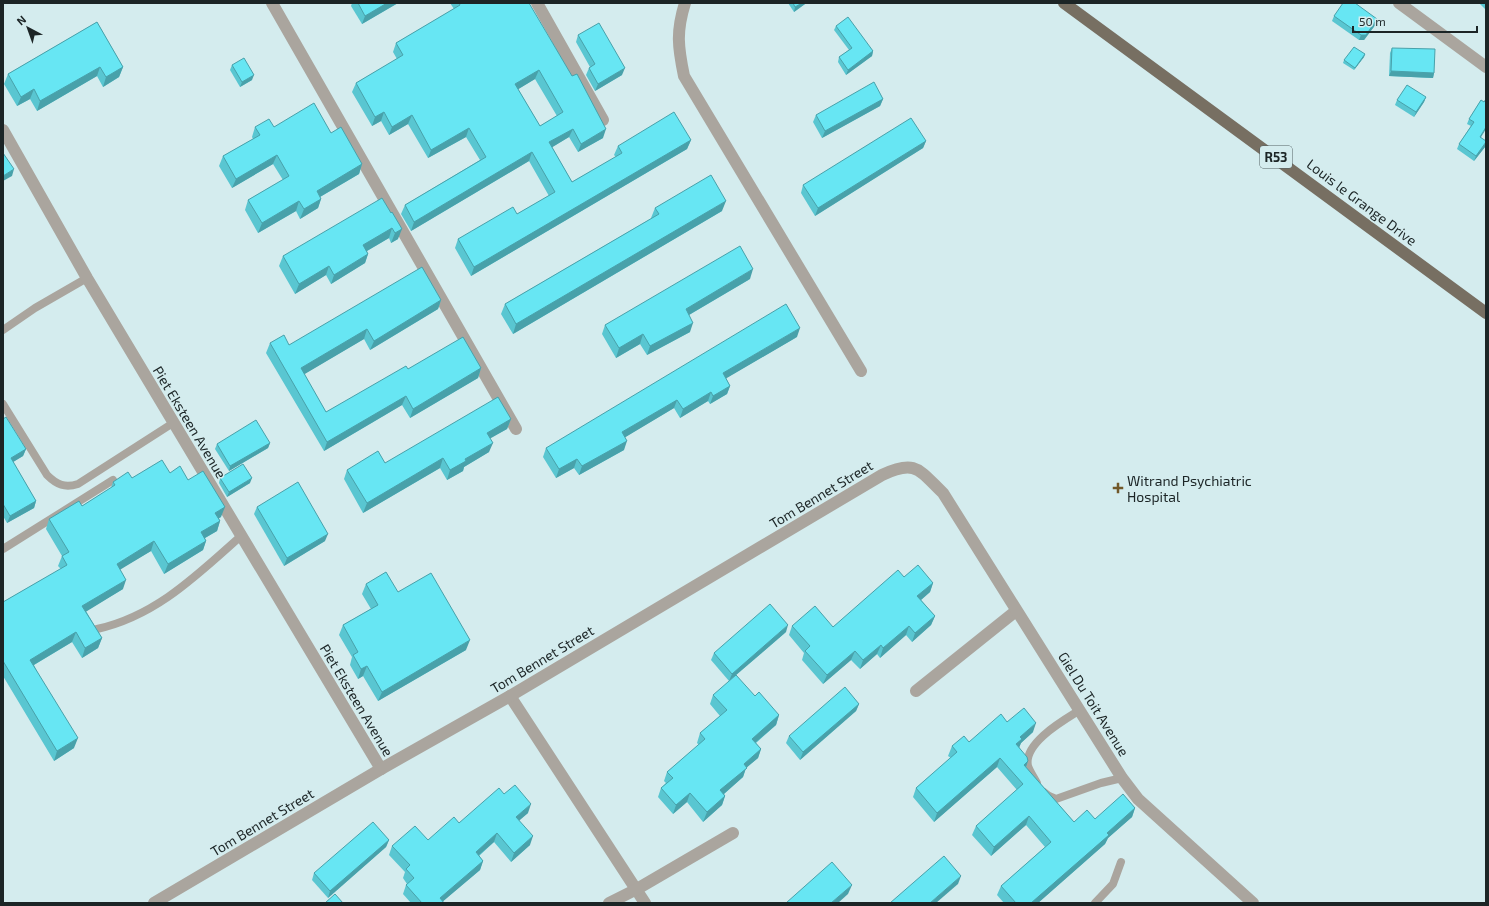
<svg xmlns="http://www.w3.org/2000/svg" width="1489" height="906" font-family="'Exo 2',sans-serif">
	<style>
		.lines { fill: none; stroke-linecap: round; stroke-linejoin: round }
		.service { stroke: #aaa59e; stroke-width: 8 }
		.minor { stroke: #aaa59e; stroke-width: 12 }
		.primary { stroke: #776f62; stroke-width: 12 }
		.wall { fill: #59c6d1; fill-rule: evenodd }
		.shaded-wall { fill: #48a1aa }
		.building { fill: #67e6f3; stroke: #48a1aa; fill-rule: evenodd }
		.poi-dot { fill: #715829; stroke: #d4ecee; stroke-width: 1.5 }
		.labels { text-anchor: middle; dominant-baseline: central; stroke-width: 3; stroke-linejoin: round; paint-order: stroke }
		.shield { fill: #d4ecee; stroke: #536162; stroke-width: 1 }
		.shield-label { font-size: 13px; font-weight: bold; fill: #1c2526 }
		.street-label { font-size: 14px; fill: #1c2526; stroke: #d4ecee }
		.poi-label { font-size: 14px; fill: #1c2526; stroke: #d4ecee; text-anchor: start }
	</style>
	<rect width="100%" height="100%" fill="#d4ecee"/>
	<g class="lines">
		<g class="service">
			<path d="M3,330L35,308L87,278"/>
			<path d="M3,404L47,475C57,485 65,488 78,484L173,423"/>
			<path d="M3,549L113,480"/>
			<path d="M97,629C156,616 197,575 241,536"/>
			<path d="M1037,783C1034,777 1030,772 1028,766C1023,743 1064,720 1080,710"/>
			<path d="M1044,792L1049,796L1056,799L1101,783L1122,778"/>
			<path d="M1095,903L1113,884L1121,862"/>
		</g>
		<g class="minor">
			<path d="M272,3L516,429"/>
			<path d="M537,3L603,120"/>
			<path d="M685,3C676,32 678,47 684,76L861,371"/>
			<path d="M1399,3L1486,67"/>
			<path d="M3,130L87,278L381,769"/>
			<path d="M916,691L1016,611"/>
			<path d="M510,696L645,903"/>
			<path d="M154,903L381,769L510,696L882,475C916,459 919,470 943,493L1122,778L1138,799L1253,903"/>
			<path d="M609,903L637,889L733,833"/>
		</g>
		<path class="primary" d="M1064,3L1486,313"/>
	</g>
	<g class="wall">
		<path d="M352,3H398L362,24L351,6Z"/>
		<path d="M450,3H529L603,138L578,152L569,137L552,147L572,182L616,157L614,155L618,146L691,140L687,149L471,276L455,248L458,239L517,214L549,196L529,161L411,231L401,214L405,205L480,160L466,137L428,158L408,124L389,135L381,121L372,126L352,92L356,83L397,59L393,52L396,43L454,9ZM535,79L557,116L540,126L518,89Z"/>
		<path d="M788,3H806L805,4L794,12Z"/>
		<path d="M1481,3H1486V10L1480,4Z"/>
		<path d="M1334,16L1376,24L1364,40H1359L1332,21Z"/>
		<path d="M97,22L123,67L119,77L103,87L97,76L37,111L30,99L17,106L4,84L8,74Z"/>
		<path d="M836,26L873,51L872,56L846,75L838,62L839,57L849,50L834,30Z"/>
		<path d="M578,35L622,75L595,91L586,75L589,68L590,67L576,42Z"/>
		<path d="M1392,48L1434,73L1433,78L1389,76L1390,53Z"/>
		<path d="M1365,54L1364,57L1354,70L1343,63L1344,60Z"/>
		<path d="M232,65L252,80L240,87L230,70Z"/>
		<path d="M1426,97L1424,102L1414,117L1395,105L1397,100Z"/>
		<path d="M883,99L880,106L822,138L813,122L816,115Z"/>
		<path d="M1481,100V137L1485,147L1474,161L1457,149L1459,144L1471,126L1467,124L1469,119Z"/>
		<path d="M255,127H274L331,133L362,164L359,174L320,197L321,199L318,208L300,219L296,211L258,233L245,210L248,200L283,180L273,164L232,188L219,166L223,156L253,139L252,137Z"/>
		<path d="M926,141L923,148L815,216L801,193L803,185Z"/>
		<path d="M655,208L722,211L513,334L501,314L505,304L652,218H651Z"/>
		<path d="M391,213L398,239L391,243L389,238L367,251L368,254L365,263L331,284L326,275L295,294L279,266L283,256Z"/>
		<path d="M750,279L689,315L690,332L647,355L640,344L616,358L602,334L605,325Z"/>
		<path d="M441,300L438,309L370,350L364,339L304,374L326,412L408,369L481,368L478,378L410,418L402,405L324,451L266,353L270,343L289,345Z"/>
		<path d="M797,337L726,378L730,386L727,394L710,404L708,401L680,418L674,408L625,437L624,450L579,475L574,468L556,478L543,457L546,448Z"/>
		<path d="M3,419L26,449L23,456L13,462L36,501L34,508L7,523L3,516Z"/>
		<path d="M511,419L507,429L490,438L489,452L464,467L463,471L447,480L440,468L363,513L344,479L347,470L385,463Z"/>
		<path d="M270,443L268,448L229,471L215,449L217,444Z"/>
		<path d="M170,473L188,480L221,517L219,518L220,521L217,531L205,538L206,541L203,550L164,574L151,551L120,569L123,589L86,611L102,638L98,648L82,658L72,642L34,665L74,748L54,761L3,676V602L61,569L58,566L62,556L46,529L49,519L82,506L111,488L113,482L132,478Z"/>
		<path d="M220,478L250,483L227,497L219,483Z"/>
		<path d="M257,507L325,541L284,566L254,514Z"/>
		<path d="M904,577L933,583L930,592L921,600L935,616L931,625L912,642L906,635L880,658L877,654L860,669L851,660L823,684L802,660L804,653L789,635L792,626L833,627Z"/>
		<path d="M366,584L398,592L466,650L378,701L363,676L358,679L350,665L352,657L339,635L343,625L371,609L362,594Z"/>
		<path d="M786,632L729,681L711,660L714,653Z"/>
		<path d="M713,695L755,696L779,715L776,725L756,743L761,749L758,758L746,768L743,777L724,794L725,796L722,805L703,822L687,802L673,814L658,797L661,788L666,783L664,781L667,772L699,745L697,743L700,733L720,716L710,704Z"/>
		<path d="M859,704L856,711L800,760L786,743L789,736Z"/>
		<path d="M1007,722L1033,732L1021,743L1019,747L1028,761L1026,767L1074,822L1095,819L1135,808L1132,817L1108,838L1105,844L1038,903H1004L997,895L1001,886L1045,847L1026,825L991,856L972,835L976,826L1017,790L997,767L934,822L913,797L916,788L951,758L948,756L952,746L969,742Z"/>
		<path d="M504,794L528,813L519,820L530,845L511,862L494,842L479,856L483,861L480,870L443,901L444,903H411L403,894L406,885L407,884L403,878L405,872L389,855L392,846L428,840L459,823Z"/>
		<path d="M389,840L386,847L328,898L312,880L314,873Z"/>
	</g>
	<g class="shaded-wall">
		<path d="M387,3H398L362,24L365,16Z"/>
		<path d="M802,3H806L805,4L794,12L795,7Z"/>
		<path d="M1377,19L1376,24L1364,40H1359L1361,35Z"/>
		<path d="M873,51L872,56L846,75L848,70Z"/>
		<path d="M1365,54L1364,57L1354,70L1355,68Z"/>
		<path d="M100,67L97,76L37,111L40,101Z"/>
		<path d="M123,67L119,77L103,87L106,77Z"/>
		<path d="M625,68L622,75L595,91L598,84Z"/>
		<path d="M539,70L535,79L512,93L515,84Z"/>
		<path d="M1391,71L1434,73L1433,78L1389,76Z"/>
		<path d="M254,75L252,80L240,87L242,82Z"/>
		<path d="M34,89L30,99L17,106L21,97Z"/>
		<path d="M1426,97L1424,102L1414,117L1416,112Z"/>
		<path d="M883,99L880,106L822,138L825,131Z"/>
		<path d="M384,112L381,121L372,126L375,117Z"/>
		<path d="M412,115L408,124L389,135L392,127Z"/>
		<path d="M1486,127V129L1478,142L1480,137Z"/>
		<path d="M469,128L466,137L428,158L431,150Z"/>
		<path d="M573,129L569,137L546,151L549,142Z"/>
		<path d="M606,129L603,138L578,152L581,144Z"/>
		<path d="M691,140L687,149L471,276L474,267Z"/>
		<path d="M926,141L923,148L815,216L818,208Z"/>
		<path d="M1486,142L1485,147L1474,161L1476,156Z"/>
		<path d="M532,152L529,161L411,231L414,222Z"/>
		<path d="M277,155L273,164L232,188L236,179Z"/>
		<path d="M362,164L359,174L313,201L317,191Z"/>
		<path d="M14,169L12,176L3,181V176Z"/>
		<path d="M321,199L318,208L300,219L304,209Z"/>
		<path d="M299,201L296,211L258,233L262,223Z"/>
		<path d="M726,201L722,211L513,334L516,324Z"/>
		<path d="M392,228L389,238L360,255L363,245Z"/>
		<path d="M402,229L398,239L391,243L395,233Z"/>
		<path d="M368,254L365,263L331,284L334,275Z"/>
		<path d="M329,266L326,275L295,294L299,284Z"/>
		<path d="M753,269L750,279L682,319L686,309Z"/>
		<path d="M441,300L438,309L370,350L374,341Z"/>
		<path d="M693,323L690,332L647,355L650,346Z"/>
		<path d="M800,328L797,337L720,382L723,373Z"/>
		<path d="M367,329L364,339L298,378L301,368Z"/>
		<path d="M643,334L640,344L616,358L619,348Z"/>
		<path d="M481,368L478,378L410,418L413,409Z"/>
		<path d="M730,386L727,394L710,404L713,396Z"/>
		<path d="M711,392L708,401L680,418L683,409Z"/>
		<path d="M406,396L402,405L324,451L327,442Z"/>
		<path d="M677,400L674,408L619,441L622,432Z"/>
		<path d="M511,419L507,429L484,442L487,433Z"/>
		<path d="M627,441L624,450L579,475L582,466Z"/>
		<path d="M270,443L268,448L229,471L230,466Z"/>
		<path d="M493,443L489,452L464,467L463,471L447,480L450,470L465,459Z"/>
		<path d="M26,449L23,456L8,465L11,458Z"/>
		<path d="M443,458L440,468L363,513L367,503Z"/>
		<path d="M577,459L574,468L556,478L559,469Z"/>
		<path d="M252,478L250,483L227,497L229,492Z"/>
		<path d="M36,501L34,508L7,523L10,516Z"/>
		<path d="M225,507L221,517L212,522L215,513Z"/>
		<path d="M220,521L217,531L198,542L201,532Z"/>
		<path d="M328,534L325,541L284,566L287,558Z"/>
		<path d="M154,541L151,551L113,574L117,564Z"/>
		<path d="M206,541L203,550L164,574L168,564Z"/>
		<path d="M126,580L123,589L79,616L82,606Z"/>
		<path d="M933,583L930,592L914,606L917,596Z"/>
		<path d="M935,616L931,625L912,642L915,633Z"/>
		<path d="M788,625L786,632L729,681L732,674Z"/>
		<path d="M909,626L906,635L880,658L883,648Z"/>
		<path d="M76,632L72,642L27,669L30,660Z"/>
		<path d="M102,638L98,648L82,658L85,648Z"/>
		<path d="M470,640L466,650L378,701L382,692Z"/>
		<path d="M881,645L877,654L860,669L863,660Z"/>
		<path d="M855,651L851,660L823,684L827,675Z"/>
		<path d="M367,666L363,676L358,679L361,669Z"/>
		<path d="M859,704L856,711L800,760L803,752Z"/>
		<path d="M779,715L776,725L749,748L752,739Z"/>
		<path d="M1036,723L1033,732L1021,743L1019,748L1016,744L1020,737Z"/>
		<path d="M78,738L74,748L54,761L57,751Z"/>
		<path d="M761,749L758,758L746,768L743,777L717,800L720,790L744,764Z"/>
		<path d="M1000,758L997,767L934,822L937,813Z"/>
		<path d="M1028,761L1025,770L1024,765Z"/>
		<path d="M690,793L687,802L673,814L676,805Z"/>
		<path d="M725,796L722,805L703,822L707,812Z"/>
		<path d="M531,804L528,813L513,826L516,817Z"/>
		<path d="M1135,808L1132,817L1108,838L1105,844L1038,903H1031L1107,833Z"/>
		<path d="M1029,816L1026,825L991,856L994,847Z"/>
		<path d="M497,833L494,842L472,861L476,852Z"/>
		<path d="M533,836L530,845L511,862L514,853Z"/>
		<path d="M389,840L386,847L328,898L330,891Z"/>
		<path d="M483,861L480,870L441,903L440,898Z"/>
		<path d="M961,876L958,884L936,903H930Z"/>
		<path d="M852,885L848,894L838,903H831Z"/>
	</g>
	<g class="building">
		<path d="M358,3H387L365,16Z"/>
		<path d="M459,3H529L572,76L577,74L606,129L581,144L573,129L549,142L572,182L622,153L618,146L674,112L691,140L474,267L458,239L513,207L517,214L555,192L532,152L414,222L405,205L486,157L469,128L431,150L412,115L392,127L384,112L375,117L356,83L403,55L396,43L460,5ZM539,70L563,112L540,126L515,84Z"/>
		<path d="M793,3H802L795,7Z"/>
		<path d="M1343,3H1355L1377,19L1366,35H1361L1334,16Z"/>
		<path d="M848,17L873,51L848,70L839,57L852,48L836,26Z"/>
		<path d="M97,22L123,67L106,77L100,67L40,101L34,89L21,97L8,74Z"/>
		<path d="M599,23L625,68L598,84L589,68L595,64L578,35Z"/>
		<path d="M1354,47L1365,54L1355,68L1344,60Z"/>
		<path d="M1392,48L1435,49L1434,73L1391,71Z"/>
		<path d="M244,58L254,75L242,82L232,65Z"/>
		<path d="M874,82L883,99L825,131L816,115Z"/>
		<path d="M1407,85L1426,97L1416,112L1397,100Z"/>
		<path d="M1486,99V127L1480,137L1486,141V142L1476,156L1459,144L1474,122L1469,119L1481,100L1484,102Z"/>
		<path d="M314,103L331,133L341,127L362,164L317,191L321,199L304,209L299,201L262,223L248,200L289,176L277,155L236,179L223,156L260,135L255,127L269,119L274,127Z"/>
		<path d="M911,118L926,141L818,208L803,185Z"/>
		<path d="M3,153L14,169L3,176Z"/>
		<path d="M711,175L726,201L516,324L505,304L659,214L655,208Z"/>
		<path d="M382,198L391,213L392,212L402,229L395,233L392,228L363,245L368,254L334,275L329,266L299,284L283,256Z"/>
		<path d="M740,246L753,269L686,309L693,323L650,346L643,334L619,348L605,325Z"/>
		<path d="M422,267L441,300L374,341L367,329L301,368L326,412L406,366L408,369L463,337L481,368L413,409L406,396L327,442L270,343L284,335L289,345Z"/>
		<path d="M786,304L800,328L723,373L730,386L713,396L711,392L683,409L677,400L622,432L627,441L582,466L577,459L559,469L546,448Z"/>
		<path d="M498,397L511,419L487,433L493,443L465,459L466,461L450,470L443,458L367,503L347,470L378,451L385,463Z"/>
		<path d="M6,417L26,449L11,458L36,501L10,516L3,504V419Z"/>
		<path d="M256,420L270,443L230,466L217,444Z"/>
		<path d="M162,460L170,473L180,466L188,480L203,471L225,507L215,513L220,521L201,532L206,541L168,564L154,541L117,564L126,580L82,606L102,638L85,648L76,632L30,660L78,738L57,751L3,661V602L67,565L62,556L69,552L49,519L79,501L82,506L115,485L113,482L128,472L132,478Z"/>
		<path d="M243,464L252,478L229,492L220,478Z"/>
		<path d="M298,482L328,534L287,558L257,507Z"/>
		<path d="M918,565L933,583L917,596L935,616L915,633L909,626L883,648L881,645L863,660L855,651L827,675L805,651L810,646L792,626L815,606L833,627L898,570L904,577Z"/>
		<path d="M386,572L398,592L431,573L470,640L382,692L367,666L361,669L353,655L358,652L343,625L378,605L366,584Z"/>
		<path d="M770,604L788,625L732,674L714,653Z"/>
		<path d="M736,675L755,696L759,692L779,715L752,739L761,749L744,764L747,768L720,790L725,796L707,812L690,793L676,805L661,788L673,778L667,772L705,739L700,733L727,710L713,695Z"/>
		<path d="M845,687L859,704L803,752L789,736Z"/>
		<path d="M1024,708L1036,723L1020,737L1022,739L1016,744L1027,757L1028,761L1024,765L1074,822L1087,810L1095,819L1123,794L1135,808L1107,833L1109,835L1031,903H1016L1001,886L1051,842L1029,816L994,847L976,826L1023,784L1000,758L937,813L916,788L957,752L952,746L964,736L969,742L1001,714L1007,722Z"/>
		<path d="M515,785L531,804L516,817L533,836L514,853L497,833L476,852L483,861L440,898L444,903H422L406,885L414,878L406,869L410,865L392,846L415,826L428,840L454,817L459,823L499,788L504,794Z"/>
		<path d="M373,822L389,840L330,891L314,873Z"/>
		<path d="M944,856L961,876L930,903H890Z"/>
		<path d="M832,862L852,885L831,903H786Z"/>
		<path d="M335,894L343,903H325Z"/>
	</g>
	<path class="poi-dot" d="M1116 482h4v4h4v4h-4v4h-4v-4h-4v-4h4z"/>
	<g class="labels">
		<rect class="shield" x="1260" y="146" width="32" height="22" rx="3"/>
		<g class="shield-label">
			<text x="1276" y="157">R53</text>
		</g>
		<g class="street-label">
			<text transform="translate(1362 202) rotate(37)">Louis le Grange Drive</text>
			<text transform="translate(190 422) rotate(59)">Piet Eksteen Avenue</text>
			<text transform="translate(821 494) rotate(-31)">Tom Bennet Street</text>
			<text transform="translate(542 659) rotate(-31)">Tom Bennet Street</text>
			<text transform="translate(357 700) rotate(59)">Piet Eksteen Avenue</text>
			<text transform="translate(1094 704) rotate(58)">Giel Du Toit Avenue</text>
			<text transform="translate(262 822) rotate(-31)">Tom Bennet Street</text>
		</g>
		<g class="poi-label">
			<text x="1127" y="480">Witrand Psychiatric<tspan x="1127" dy="16">Hospital</tspan></text>
		</g>
	</g>
	<rect width="1489" height="906" fill="none" stroke="#1c2526" stroke-width="8"/>
	<g transform="translate(28 28) rotate(319)" stroke="#d4ecee" stroke-width="3" paint-order="stroke">
	<path d="M0-3L7 15L0 10L-7 15Z" fill="#1c2526"/>
	<text y="-6" font-size="11" font-weight="bold" text-anchor="middle" fill="#1c2526">N</text>
	</g>
	<path d="M1353 26v6h124v-6" fill="none" stroke="#1c2526" stroke-width="2"/>
	<text x="1359" y="26" font-size="12" fill="#1c2526" stroke="#d4ecee" stroke-width="3" paint-order="stroke">50 m</text>
</svg>
